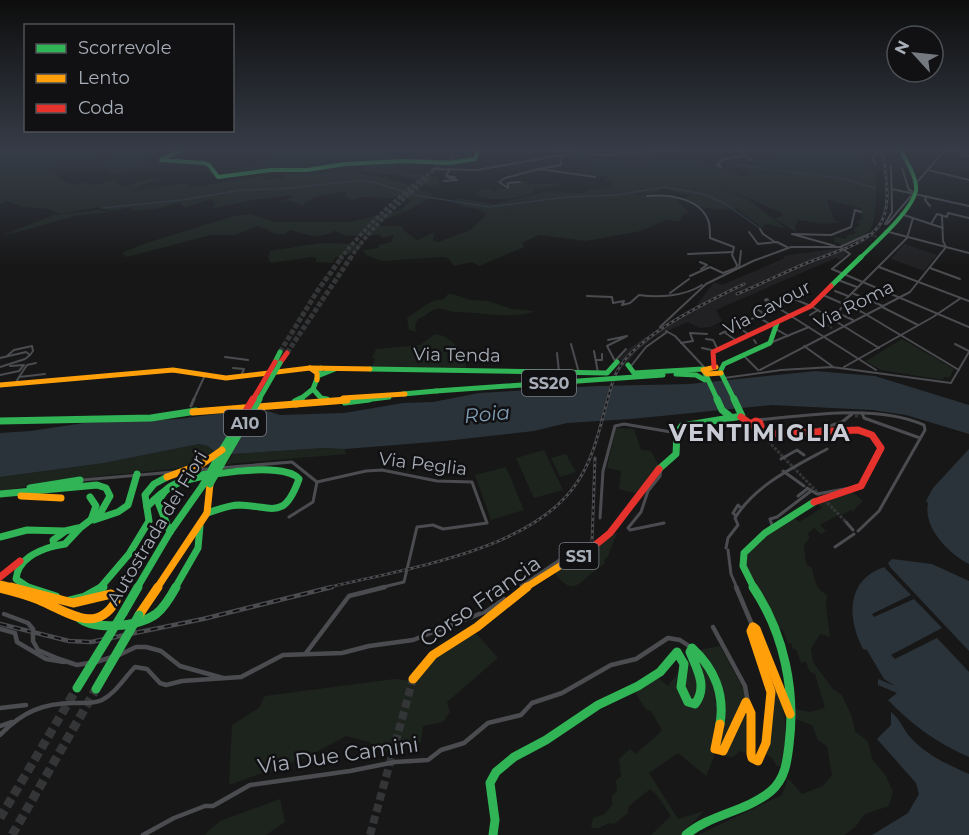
<svg xmlns="http://www.w3.org/2000/svg" width="969" height="835" font-family="Montserrat,sans-serif">
	<style>
		.built { fill: #212123 }
		.green { fill: #1d241e }
		.water { fill: #2a3339 }
		.lines { fill: none; stroke-linecap: round; stroke-linejoin: round }
		.stream { stroke: #2a3339; stroke-width: 1.5 }
		.street-tunnel-far1 { stroke: #343537; stroke-width: 2; stroke-dasharray: 2 1; stroke-linecap: butt }
		.street-tunnel { stroke: #343537; stroke-width: 3; stroke-dasharray: 3 1.5; stroke-linecap: butt }
		.secondary-tunnel { stroke: #343537; stroke-width: 3; stroke-dasharray: 3 1.5; stroke-linecap: butt }
		.primary-tunnel { stroke: #343537; stroke-width: 8; stroke-dasharray: 8 4; stroke-linecap: butt }
		.highway-tunnel-far2 { stroke: #343537; stroke-width: 4; stroke-dasharray: 4 2; stroke-linecap: butt }
		.highway-tunnel-far1 { stroke: #343537; stroke-width: 5; stroke-dasharray: 5 2; stroke-linecap: butt }
		.highway-tunnel { stroke: #343537; stroke-width: 9; stroke-dasharray: 9 4.5; stroke-linecap: butt }
		.street-far2 { stroke: #4b4c50; stroke-width: 2 }
		.street-far1 { stroke: #4b4c50; stroke-width: 3 }
		.street { stroke: #4b4c50; stroke-width: 4.5 }
		.fast-far3 { stroke: #30b455; stroke-width: 4 }
		.fast-far2 { stroke: #30b455; stroke-width: 5 }
		.fast-far1 { stroke: #30b455; stroke-width: 7 }
		.fast { stroke: #30b455; stroke-width: 9 }
		.slow-far2 { stroke: #ff9f0a; stroke-width: 5 }
		.slow-far1 { stroke: #ff9f0a; stroke-width: 7 }
		.slow { stroke: #ff9f0a; stroke-width: 9 }
		.jam-far1 { stroke: #e5322d; stroke-width: 5 }
		.jam { stroke: #e5322d; stroke-width: 7 }
		.rail-far1-casing { stroke: #4b4c4f; stroke-width: 3 }
		.rail-casing { stroke: #4b4c4f; stroke-width: 4.5 }
		.rail-far1 { stroke: #111113; stroke-width: 1.5; stroke-dasharray: 3; stroke-linecap: butt }
		.rail { stroke: #111113; stroke-width: 2; stroke-dasharray: 7; stroke-linecap: butt }
		.street-bridge-far1 { stroke: #4b4c50; stroke-width: 2 }
		.street-bridge { stroke: #4b4c50; stroke-width: 4.5 }
		.fast-bridge-far2 { stroke: #30b455; stroke-width: 5 }
		.fast-bridge-far1 { stroke: #30b455; stroke-width: 7 }
		.fast-bridge { stroke: #30b455; stroke-width: 9 }
		.slow-bridge-far1 { stroke: #ff9f0a; stroke-width: 5 }
		.slow-bridge { stroke: #ff9f0a; stroke-width: 7 }
		.jam-bridge-far1 { stroke: #e5322d; stroke-width: 5 }
		.jam-bridge { stroke: #e5322d; stroke-width: 7 }
		.labels { text-anchor: middle; dominant-baseline: central; stroke-width: 5; stroke-linejoin: round; paint-order: stroke }
		.shield { fill: #111113; stroke: #7b7f86; stroke-width: 1.5 }
		.shield-label { font-size: 16px; font-weight: bold; fill: #a8aeb8 }
		.street-label { font-size: 18px; fill: #a8aeb8; stroke: #111113 }
		.water-label { font-size: 20px; font-style: italic; fill: #7f9db4; stroke: #111113 }
		.near-street-label { font-size: 21px; fill: #a8aeb8; stroke: #111113 }
		.district-label { font-size: 24px; font-weight: bold; letter-spacing: 1.5px; fill: #c9ccd4; stroke: #111113 }
	</style>
	<rect width="100%" height="100%" fill="#171717"/>
	<g class="built">
		<path d="M904,244H905L937,255L924,271L891,259Z"/>
		<path d="M840,248L847,254L840,260L836,258L716,310L722,321L711,327L700,328L688,322L656,336L637,351L628,362L618,360L631,347L654,331L696,306L714,282L722,285L785,258L783,256Z"/>
	</g>
	<g class="green">
		<path d="M0,150H93L86,154L103,158L115,156L94,150H169L158,151L163,153L145,158L153,162C140,168 124,175 109,173V170L102,169L100,164L88,161L54,167L50,170L56,173L60,180L76,185L84,182L94,185L113,180L122,187L152,178L161,180L143,184L132,191L185,183L191,184L188,188L264,176V180L285,178V174C307,174 328,171 351,172C365,173 371,178 387,177L389,180L401,182L434,195L407,211L378,222L375,226H403V230L417,240L435,232L433,240L438,242L470,230L486,215C479,205 464,211 455,202L457,198L494,204L545,192L584,193L590,190L611,186L612,181L603,183L610,175L596,177L552,170L574,172L576,168L589,170L594,166L580,161L569,162V159L573,156L567,155L580,154L597,159L649,162L651,161L638,156L694,158L702,161L700,163L717,166L744,177L749,172L747,170L723,166L740,161L752,164L755,161L752,159L775,160L774,157L747,154H762L763,150H856L862,153L861,156L870,170L876,172C876,184 878,225 868,232C861,237 851,241 842,245L834,242L835,237L847,239L846,236L856,233L853,229L860,225L857,220H862L861,208L827,200L834,220L840,222L825,224L798,220L795,227L796,232L775,219L783,215L780,212L708,181L749,200L787,229L767,224L762,228L737,209L720,210L699,207L685,199L689,195L661,188L662,190L644,195L643,193L632,194L676,198L688,212L682,216L679,222L666,220L641,231L586,241L539,235L522,243L524,247L479,266L472,262L454,266L448,258L442,257L382,261L366,255L363,250L379,248V245L391,242L394,235L382,238L380,235L346,236L335,231C317,240 308,235 290,230C280,241 269,229 257,226L235,235H211L127,257L122,253L146,243L234,216L250,214L276,222H350L400,210L411,201L401,195L392,198L363,197L351,200L346,196L347,193L344,191L312,198L302,206L292,201L278,202L293,197L292,195L247,201L213,209L215,204L211,199L184,208L181,203L155,209L133,211L130,207L114,211L101,209L100,207L61,214L49,209L23,207L6,201L0,205V159L5,155H0Z"/>
		<path d="M288,150H411L390,157L386,162L359,163L402,161L395,166V168L409,173L436,176L440,184L430,186L404,176L364,172V166L285,171L261,170L229,175Z"/>
		<path d="M525,181L533,184L558,183L561,186L535,188L533,193C519,199 488,203 475,194L482,189L490,188L492,191L509,188L507,185Z"/>
		<path d="M97,210L111,212L76,216L18,232L2,235L54,215Z"/>
		<path d="M320,243L362,244C358,255 344,254 335,258L332,263L316,262V258L312,257L270,263L268,256L270,251Z"/>
		<path d="M448,294H452L470,300L488,301L512,309L535,311C512,320 481,312 456,312C448,312 442,306 433,310C429,312 424,317 418,319L415,325L416,332L409,330L407,318C420,310 428,300 444,299Z"/>
		<path d="M435,334C447,335 457,344 461,356L465,355L466,368L372,367L375,359L372,358L376,349L420,345Z"/>
		<path d="M902,339L954,369L949,378L944,377L943,380L881,370L866,361Z"/>
		<path d="M616,428L634,429L641,450L651,451L658,464L638,494L619,489L621,471L607,468Z"/>
		<path d="M199,444L208,446L219,452L210,465L82,478L0,491V477L104,463Z"/>
		<path d="M324,448L345,449L346,454L227,464L233,454Z"/>
		<path d="M544,450L563,490L534,498L516,458Z"/>
		<path d="M566,454L576,472L560,477L551,458Z"/>
		<path d="M506,467L524,510L491,520L475,475Z"/>
		<path d="M851,491L863,501L853,511L851,510L842,515L840,514L820,525L826,531L821,534L814,528L807,534L810,537L804,545L806,564L812,568C815,581 815,588 827,595L826,605L830,637L820,634L811,649L813,662L833,689L842,695L852,717L855,731L868,742L872,759L886,776L893,792L889,806L865,814L856,826L845,835H698L782,795L788,778L802,794L823,786L832,775L827,746L818,740L812,725L795,719V709L810,712L825,708L815,674L810,672L806,662L801,663L796,649H793L791,643H788L782,629H778L745,564C749,540 776,532 794,518L799,522L822,508L817,503Z"/>
		<path d="M617,533L608,556L604,560L605,564C583,574 576,603 555,573Z"/>
		<path d="M477,634L498,658L447,702L450,712L443,722L423,726L421,742L384,752L369,742L346,736L307,757L229,785L232,725L259,708L265,696L394,679L416,681C431,658 450,642 477,634Z"/>
		<path d="M720,646L746,694L748,705L747,753L740,751L733,757L722,756L712,741L714,757L706,776L678,753L649,773L678,819L704,811L681,835H651L671,816L656,794L650,789L628,807V813L614,824L609,823L599,828H591L593,818L605,814L612,805V796L617,791L616,780L621,777L619,759L630,749L636,754C644,745 654,740 662,730L651,711L646,710L635,692L657,677L668,686L694,651Z"/>
		<path d="M775,681C784,708 791,739 782,766H777L772,758L766,754L771,730V712L775,697L772,682Z"/>
		<path d="M280,799L285,822L266,835H204L220,821Z"/>
	</g>
	<g class="water">
		<path d="M816,371L875,376L969,405V434L906,415L872,410L772,405L631,419L567,423L534,431L445,441L345,449L324,448L233,454L214,451L208,446L199,444L104,463L0,477V433L30,431L84,423L178,419L239,411H267L280,415L344,413L403,403L433,402L479,393L597,386L690,384Z"/>
		<path d="M969,449V564C948,553 923,528 928,503L926,501L933,488Z"/>
		<path d="M892,559L932,564L969,581V651L890,567L888,563Z"/>
		<path d="M884,567L911,595L872,614L874,617L914,599L942,628L891,655L895,659L937,638L969,672V757C938,744 911,724 888,700L897,693L878,685V679L895,686L884,679L867,650L863,649C847,618 846,580 884,567Z"/>
		<path d="M891,712C902,721 903,730 911,738C926,755 949,765 969,774V835H872L908,813L919,794L916,783L877,739L891,725Z"/>
	</g>
	<g class="lines">
		<g class="stream">
			<path d="M736,165L840,178L875,188"/>
			<path d="M103,208L182,200L241,190L279,189L356,181L373,182L415,195L489,207L568,197L617,195L664,187L703,194L724,203L761,229"/>
		</g>
		<g class="street-tunnel-far1">
			<path d="M869,234L877,237"/>
			<path d="M828,325L833,329"/>
		</g>
		<g class="street-tunnel">
			<path d="M855,416H860"/>
			<path d="M765,438L846,522"/>
		</g>
		<path class="secondary-tunnel" d="M617,362L626,365"/>
		<path class="primary-tunnel" d="M370,835L413,679"/>
		<g class="highway-tunnel-far2">
			<path d="M340,259C376,214 416,180 464,150"/>
			<path d="M350,259C371,226 400,202 429,177"/>
		</g>
		<g class="highway-tunnel-far1">
			<path d="M280,352L318,290L342,257"/>
			<path d="M287,353L351,257"/>
		</g>
		<g class="highway-tunnel">
			<path d="M0,818L77,688"/>
			<path d="M12,835L96,689"/>
		</g>
		<g class="street-far2">
			<path d="M551,150L606,155L678,150"/>
			<path d="M741,150L752,161"/>
			<path d="M876,150L873,159L876,164"/>
			<path d="M948,150L969,156"/>
			<path d="M564,155L560,158L561,165L539,169L595,177"/>
			<path d="M422,160L467,162"/>
			<path d="M721,167L717,165L722,160L745,155"/>
			<path d="M902,168L909,190L912,191"/>
			<path d="M433,169L477,170L573,153"/>
			<path d="M928,170L969,180"/>
			<path d="M444,181L457,180L448,178L455,177L446,176L450,169"/>
			<path d="M915,181H918L945,150"/>
			<path d="M520,182L508,183V188L499,182L505,178L539,169"/>
			<path d="M892,189L969,206"/>
			<path d="M647,196C669,194 702,198 709,223C710,228 710,233 710,238L734,247L732,255L737,265L736,268"/>
			<path d="M926,196L925,200L930,206"/>
			<path d="M901,214L943,228"/>
			<path d="M942,216L943,241L946,247"/>
			<path d="M885,224L892,212L891,166"/>
			<path d="M887,224L911,196"/>
			<path d="M931,224L937,214L947,217L948,213L969,218"/>
			<path d="M760,229L763,234L775,242"/>
			<path d="M885,231L969,253"/>
			<path d="M749,232L758,244L777,242L787,247"/>
			<path d="M835,246L792,234L831,235L851,227L855,210L861,212"/>
			<path d="M688,254L733,252"/>
			<path d="M700,262L707,265L701,269"/>
			<path d="M879,267L969,301"/>
			<path d="M739,268L741,251"/>
			<path d="M930,268L960,279"/>
			<path d="M832,269L969,327"/>
			<path d="M690,276L710,267L723,273L736,268"/>
			<path d="M838,280L857,287"/>
			<path d="M883,290L880,294L883,296"/>
			<path d="M835,291L848,296"/>
			<path d="M670,293L689,279"/>
			<path d="M852,293L883,306"/>
			<path d="M823,295L862,312L959,370"/>
			<path d="M587,296L612,297L613,303L624,301L622,305L630,303L639,295C659,298 685,296 702,285"/>
			<path d="M767,299L769,301L767,302L765,300Z"/>
			<path d="M769,302L876,370"/>
			<path d="M842,303L907,238L913,218"/>
			<path d="M882,307L918,325"/>
			<path d="M755,308L763,313"/>
			<path d="M841,308L838,313L853,320"/>
			<path d="M810,315L818,310"/>
			<path d="M757,316L771,325"/>
			<path d="M737,326L748,334"/>
			<path d="M660,327L706,284L753,261L791,247H840L869,234"/>
			<path d="M774,328L788,336"/>
			<path d="M666,331L675,336L705,368"/>
			<path d="M724,332L737,341"/>
			<path d="M720,334L794,299L811,306L879,348"/>
			<path d="M706,339L713,340L718,350"/>
			<path d="M608,340L627,336L607,346L615,361L626,349"/>
			<path d="M754,340L756,343"/>
			<path d="M681,343L693,341L690,333L707,334"/>
			<path d="M770,343L809,327"/>
			<path d="M571,344L579,373"/>
			<path d="M955,344L969,351"/>
			<path d="M804,346L832,366"/>
			<path d="M702,348L716,351"/>
			<path d="M594,351L598,373"/>
			<path d="M557,353L559,372"/>
			<path d="M743,355L758,370"/>
			<path d="M7,356L14,350L32,346L33,351L30,355"/>
			<path d="M225,357L248,360"/>
			<path d="M0,358L26,352L30,355L25,359L0,367"/>
			<path d="M596,360H602V354"/>
			<path d="M631,366L646,347L667,332"/>
			<path d="M844,367L933,317L961,298"/>
			<path d="M233,368L244,369L241,376"/>
			<path d="M760,370L910,292L946,247"/>
			<path d="M0,375L19,371L24,365L10,366"/>
			<path d="M19,377L27,365L36,363"/>
			<path d="M724,378L781,370L832,367L951,383L969,352"/>
			<path d="M15,384L19,377L45,374"/>
			<path d="M193,401L205,375"/>
		</g>
		<g class="street-far1">
			<path d="M191,406L194,399"/>
			<path d="M862,413L864,418L920,438"/>
			<path d="M758,420C807,415 878,404 924,425L925,430L879,511L858,531"/>
			<path d="M817,430L842,422L852,414"/>
			<path d="M762,432L765,438"/>
			<path d="M781,459L797,450L804,455"/>
			<path d="M219,468L292,462L317,482L366,471L382,470L437,481L472,482L487,523L443,529L433,525L417,527L404,582L379,588"/>
			<path d="M661,469L660,476L648,491L641,512L628,528L630,530L664,523"/>
			<path d="M192,470L210,469"/>
			<path d="M783,471L804,486"/>
			<path d="M82,480L174,472"/>
			<path d="M807,488L817,494L850,488"/>
			<path d="M798,496L807,489"/>
			<path d="M735,515L733,513L738,505L740,507"/>
			<path d="M289,517L313,502L317,482"/>
			<path d="M600,518L603,471L615,426L624,424L677,433"/>
			<path d="M846,522L853,530"/>
			<path d="M773,528L770,519L777,517L811,491"/>
			<path d="M835,547L854,534"/>
			<path d="M726,548L728,538L738,525L735,518C755,485 794,467 827,449"/>
			<path d="M728,550L731,574L737,588"/>
			<path d="M521,586L564,557L570,559"/>
		</g>
		<g class="street">
			<path d="M736,587L753,627"/>
			<path d="M713,627L745,686L748,703"/>
			<path d="M0,629L15,633L17,642L46,659L64,662"/>
			<path d="M306,653L349,596L385,587"/>
			<path d="M119,655L136,647H146L161,651L180,666L223,678"/>
			<path d="M59,659L77,665L89,663"/>
			<path d="M96,662L112,657"/>
			<path d="M0,708L26,705"/>
			<path d="M0,726L12,722"/>
			<path d="M0,735C22,712 43,703 74,703C84,703 93,704 102,700C116,693 124,678 135,667L147,669L160,683L166,685L182,681L241,677L283,655L342,653L369,646L413,640L487,611L504,599"/>
			<path d="M143,835L174,818L205,806H213L250,785L350,771L395,762L428,760L441,750L464,743L488,723L521,715L532,703L562,693L611,665L636,659L668,638L680,640L692,648"/>
		</g>
		<g class="fast-far3">
			<path d="M181,150L161,160L204,163L209,165L218,177L271,170H307L345,164L402,161L449,163L475,159L478,150"/>
			<path d="M859,259C874,244 913,210 916,190C917,177 906,161 901,150"/>
		</g>
		<g class="fast-far2">
			<path d="M831,286L861,257"/>
			<path d="M275,362L280,352"/>
			<path d="M628,365L634,373L703,369"/>
			<path d="M370,369L607,373L617,362"/>
			<path d="M721,370L724,364L770,343L777,323"/>
			<path d="M705,373L718,401"/>
			<path d="M721,373L735,401"/>
			<path d="M676,374L696,375L705,380"/>
			<path d="M320,375L335,369"/>
			<path d="M313,389L321,398L327,399"/>
			<path d="M403,394L436,391"/>
			<path d="M298,401L313,389L321,368"/>
			<path d="M356,401L389,397"/>
		</g>
		<g class="fast-far1">
			<path d="M717,399L722,410L731,417"/>
			<path d="M295,402L301,399"/>
			<path d="M345,402L369,399"/>
			<path d="M0,421L151,418L196,411"/>
			<path d="M222,450L240,421"/>
			<path d="M659,469L676,454L677,433L682,426L742,416L734,399"/>
			<path d="M30,488L80,480"/>
			<path d="M0,494L97,485L106,488L110,496L101,512L80,528L65,544L54,546L53,540L63,533"/>
			<path d="M90,497L96,506L91,520"/>
			<path d="M147,507C166,486 185,477 213,473"/>
			<path d="M94,520L118,512L128,505L137,474"/>
			<path d="M170,532L158,502C162,495 166,488 173,485C194,475 284,460 299,479C284,521 273,506 239,505C229,505 217,510 207,513"/>
			<path d="M0,537L27,530L65,531L78,528"/>
			<path d="M29,588L16,579C18,559 37,551 54,546"/>
			<path d="M100,588L129,554L149,521L145,495L154,484L167,477"/>
			<path d="M137,588L170,532L203,485"/>
			<path d="M175,588L198,548L200,526"/>
			<path d="M754,588L743,566L744,553L765,533L814,502"/>
		</g>
		<g class="fast">
			<path d="M25,587L56,597"/>
			<path d="M69,601L85,597L103,587"/>
			<path d="M123,613L138,587"/>
			<path d="M78,617C94,631 138,627 156,614C164,608 171,596 176,587"/>
			<path d="M493,835L495,820L490,783L496,772L514,757L546,740L598,705L638,686L660,672L677,652L684,664L681,687L688,702L695,704C708,687 697,669 690,652L692,648C714,668 725,694 720,724"/>
			<path d="M686,835C710,814 746,812 771,791C785,779 787,762 789,745C796,691 784,633 753,587"/>
		</g>
		<g class="slow-far2">
			<path d="M716,367L703,370L707,374L721,373"/>
			<path d="M310,368L317,373V380"/>
			<path d="M0,385L173,370L226,378L310,368L370,369"/>
			<path d="M343,398L405,394"/>
		</g>
		<g class="slow-far1">
			<path d="M193,412L296,404"/>
			<path d="M21,496L61,498"/>
			<path d="M0,584L16,588"/>
			<path d="M157,588L207,513L210,484"/>
			<path d="M525,588L563,564"/>
		</g>
		<g class="slow">
			<path d="M0,588C14,592 28,595 41,601C68,612 96,635 116,601L111,594L73,603L11,587"/>
			<path d="M139,615L158,587"/>
			<path d="M753,627L756,629L790,714"/>
			<path d="M413,679L433,655L477,627L527,587"/>
			<path d="M720,724L715,749L723,751L746,702L751,713V754L752,758L758,761L766,743L771,692L751,631L753,627"/>
		</g>
		<g class="jam-far1">
			<path d="M280,363L287,353"/>
			<path d="M714,367L713,352L811,306L831,286"/>
		</g>
		<g class="jam">
			<path d="M741,417L762,432L770,434L858,430L872,435L881,448L861,486L814,502"/>
			<path d="M752,423L756,421L760,423L761,426L758,427"/>
			<path d="M563,564L594,546L610,533L659,469"/>
			<path d="M0,577L20,561"/>
		</g>
		<g class="rail-far1-casing">
			<g id="rail-far1">
				<path d="M737,294C761,284 785,272 809,262C881,236 897,232 882,150"/>
				<path d="M592,542L595,458"/>
				<path d="M326,588C402,569 530,552 576,484C598,453 602,413 614,378C628,339 707,302 744,284"/>
			</g>
		</g>
		<g class="rail-casing">
			<path id="rail" d="M0,624L69,641L91,642L203,619L332,587"/>
		</g>
		<use href="#rail-far1" class="rail-far1"/>
		<use href="#rail" class="rail"/>
		<path class="street-bridge-far1" d="M832,269L850,254L840,247"/>
		<path class="street-bridge" d="M4,614L28,623L33,629V641L38,650L59,659"/>
		<g class="fast-bridge-far2">
			<path d="M436,391L663,375"/>
			<path d="M258,401L280,363"/>
		</g>
		<g class="fast-bridge-far1">
			<path d="M210,484L259,399"/>
			<path d="M203,485L220,454"/>
		</g>
		<g class="fast-bridge">
			<path d="M77,688L123,613"/>
			<path d="M96,689L139,615"/>
		</g>
		<path class="slow-bridge-far1" d="M337,401L347,400"/>
		<g class="slow-bridge">
			<path d="M296,404L347,400"/>
			<path d="M167,477L202,464L222,450"/>
		</g>
		<path class="jam-bridge-far1" d="M252,401L275,362"/>
		<path class="jam-bridge" d="M240,421L253,399"/>
	</g>
	<linearGradient id="sky" x2="0" y2="1"><stop stop-color="#0d0d0d"/><stop offset="0.56" stop-color="#363c47"/><stop offset="1" stop-color="#363c47" stop-opacity="0"/></linearGradient>
	<rect width="969" height="267" fill="url(#sky)"/>
	<g class="labels">
		<g class="shield">
			<rect x="522" y="370" width="54" height="26" rx="4.5"/>
			<rect x="224" y="410" width="42" height="26" rx="4.5"/>
			<rect x="559.5" y="543" width="39" height="26" rx="4.5"/>
		</g>
		<g class="shield-label">
			<text x="549" y="383">SS20</text>
			<text x="245" y="423">A10</text>
			<text x="579" y="556">SS1</text>
		</g>
		<g class="street-label">
			<text transform="translate(854 305) rotate(-27)">Via Roma</text>
			<text transform="translate(767 308) rotate(-28)">Via Cavour</text>
			<text transform="translate(457 355) rotate(1)">Via Tenda</text>
			<text transform="translate(423 464) rotate(7)">Via Peglia</text>
			<text transform="translate(157 528) rotate(-59)">Autostrada dei Fiori</text>
		</g>
		<g class="water-label">
			<text transform="translate(487 414) rotate(-5)">Roia</text>
		</g>
		<g class="near-street-label">
			<text transform="translate(480 601) rotate(-35)">Corso Francia</text>
			<text transform="translate(338 755) rotate(-8)">Via Due Camini</text>
		</g>
		<g class="district-label">
			<text x="760" y="432">VENTIMIGLIA</text>
		</g>
	</g>
	<rect x="24" y="24" width="210" height="108" fill="#111113" stroke="#4d5055" stroke-width="1.5"/>
	<rect x="36" y="44" width="30" height="9" fill="#30b455" stroke="#4d5055" stroke-width="1.5"/>
	<text x="78" y="54" font-size="18" fill="#a8aeb8">Scorrevole</text>
	<rect x="36" y="74" width="30" height="9" fill="#ff9f0a" stroke="#4d5055" stroke-width="1.5"/>
	<text x="78" y="84" font-size="18" fill="#a8aeb8">Lento</text>
	<rect x="36" y="104" width="30" height="9" fill="#e5322d" stroke="#4d5055" stroke-width="1.5"/>
	<text x="78" y="114" font-size="18" fill="#a8aeb8">Coda</text>
	<g transform="translate(915 54) rotate(297)"><circle r="28" fill="#111113" stroke="#4d5055" stroke-width="1.5"/>
	<path d="M0-4.5L10 22L0 15L-10 22Z" fill="#757980"/>
	<text y="-9" font-size="16" font-weight="bold" text-anchor="middle" fill="#a8aeb8">N</text>
	</g>
</svg>
